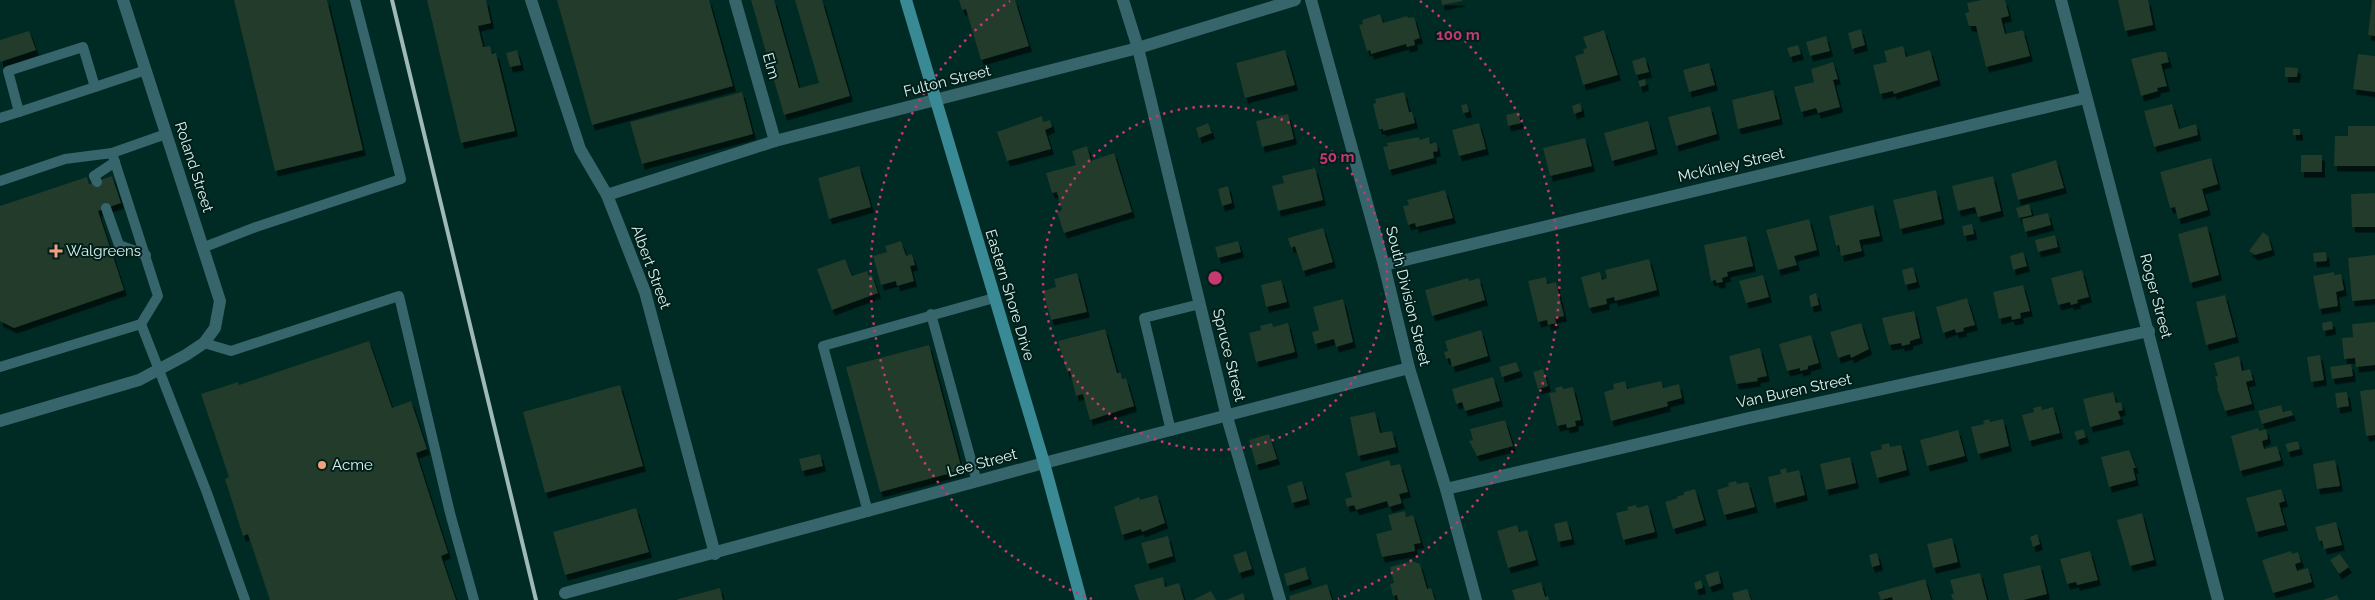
<svg xmlns="http://www.w3.org/2000/svg" width="2375" height="600" font-family="Raleway,sans-serif">
	<style>
		.building { fill: #203b29; filter: url(#shadow) }
		.lines { fill: none; stroke-linecap: round; stroke-linejoin: round }
		.lane { stroke: #36656c; stroke-width: 10 }
		.street { stroke: #36656c; stroke-width: 12 }
		.secondary { stroke: #3a8a96; stroke-width: 12 }
		.rail { stroke: #9fbab6; stroke-width: 4 }
		.ring { fill: none; stroke: #c63971; stroke-width: 2.5; stroke-dasharray: 2.5 5 }
		.poi-dot { fill: #f1a17d; stroke: #011f1a; stroke-width: 2 }
		.labels { text-anchor: middle; dominant-baseline: central; stroke-width: 4; stroke-linejoin: round; paint-order: stroke }
		.street-label { font-size: 15px; fill: #ddf2ee; stroke: #011f1a }
		.poi-label { font-size: 15px; fill: #ddf2ee; stroke: #011f1a; text-anchor: start }
		.centre { fill: #c63971; stroke: #011f1a; stroke-width: 2.5 }
		.ring-label { font-size: 15px; text-anchor: middle; font-weight: bold; fill: #c63971; stroke: #011f1a; stroke-width: 4; stroke-linejoin: round; paint-order: stroke }
	</style>
	<defs>
		<filter id="shadow"><feDropShadow dx="3" dy="5.5" stdDeviation="0" flood-color="#0009"/></filter>
	</defs>
	<rect width="100%" height="100%" fill="#002a24"/>
	<g class="building">
		<path d="M234,0H327L363,150L275,171Z"/>
		<path d="M427,0H486L491,23L478,26L483,47L490,46L492,54L496,53L515,131L461,143Z"/>
		<path d="M557,0H709L733,86L592,125Z"/>
		<path d="M751,0H774L799,88L819,83L795,0H822L850,96L784,115Z"/>
		<path d="M959,0H1015L1029,46L981,60L966,9L962,10Z"/>
		<path d="M1441,0H1462V1L1442,5Z"/>
		<path d="M1981,0H2005L2009,16L2001,18L2005,34L2023,30L2030,56L1986,67L1976,26H1969L1965,13L1969,12L1967,3Z"/>
		<path d="M2118,0H2148L2153,25L2125,31Z"/>
		<path d="M2372,0H2375V36L2368,35Z"/>
		<path d="M1380,14L1383,23L1407,16L1408,18L1414,17L1420,38L1414,40L1415,45L1407,47L1406,44L1371,54L1370,50L1367,51L1359,25L1363,24L1362,20Z"/>
		<path d="M1861,29L1865,45L1852,49L1848,33Z"/>
		<path d="M1604,30L1618,75L1583,85L1575,56L1584,53L1583,49L1587,48L1583,37Z"/>
		<path d="M29,31L36,50L0,62V40Z"/>
		<path d="M1826,36L1830,51L1810,56L1806,42Z"/>
		<path d="M1798,45L1801,54L1790,57L1787,48Z"/>
		<path d="M1903,46L1906,57L1930,50L1938,80L1894,94L1893,91L1880,94L1873,65L1887,62L1884,51Z"/>
		<path d="M517,50L521,65L510,67L506,53Z"/>
		<path d="M1285,50L1295,85L1245,98L1236,63Z"/>
		<path d="M2159,52H2166L2169,62L2161,64L2167,86L2157,88L2158,91L2141,96L2131,59Z"/>
		<path d="M2358,54L2375,56V92L2353,89Z"/>
		<path d="M1645,57L1649,72L1636,75L1632,61Z"/>
		<path d="M1833,62L1838,79L1833,80L1840,107L1818,113L1816,108L1801,112L1794,87L1814,82L1811,69Z"/>
		<path d="M1709,63L1715,85L1689,92L1683,70Z"/>
		<path d="M2285,67L2298,68L2297,77H2285Z"/>
		<path d="M1645,79L1646,85L1640,87L1638,81Z"/>
		<path d="M1773,90L1780,119L1738,129L1732,100Z"/>
		<path d="M742,92L753,134L642,164L630,122Z"/>
		<path d="M1404,92L1409,112H1412L1415,123L1383,131V129H1379L1373,104L1376,103L1375,99Z"/>
		<path d="M1580,103L1582,111L1574,114L1572,106Z"/>
		<path d="M1467,104L1469,112L1463,113L1461,105Z"/>
		<path d="M2172,104L2179,129L2196,124L2198,135L2154,147L2144,111Z"/>
		<path d="M1710,106L1717,134L1676,146L1668,117Z"/>
		<path d="M1518,112L1521,123L1508,126L1506,115Z"/>
		<path d="M1288,114L1294,139L1262,147L1256,121Z"/>
		<path d="M1042,116L1043,122L1050,120L1052,127L1045,130L1051,149L1007,161L997,132Z"/>
		<path d="M1648,121L1655,149L1612,161L1604,133Z"/>
		<path d="M1208,123L1212,133L1199,138L1196,128Z"/>
		<path d="M1479,123L1486,149L1459,156L1452,130Z"/>
		<path d="M2348,126H2375V166H2334L2335,136H2348Z"/>
		<rect x="2293" y="129" width="7" height="6"/>
		<path d="M1419,137L1420,140L1429,137L1430,144L1436,142L1438,151L1433,152L1434,158L1389,170L1383,147L1388,146L1387,143Z"/>
		<path d="M1585,138L1592,166L1550,176L1543,148Z"/>
		<path d="M1087,146L1091,161L1114,153L1132,212L1064,233L1057,212L1062,210L1057,192L1052,193L1046,173L1076,165L1072,151Z"/>
		<rect x="2301" y="155" width="21" height="17"/>
		<path d="M2211,158L2218,184L2202,189L2208,210L2178,219L2175,207L2170,208L2160,172Z"/>
		<path d="M2056,160L2064,188L2018,200L2011,174Z"/>
		<path d="M859,166L871,207L829,219L818,178Z"/>
		<path d="M1315,168L1323,200L1278,211L1272,186L1284,183L1282,176Z"/>
		<path d="M112,176L121,203L98,211L124,290L14,328L0,321V206L87,177L89,184Z"/>
		<path d="M1993,176L2001,211L1978,217L1975,207L1958,211L1952,186Z"/>
		<path d="M1228,186L1232,203L1222,206L1218,189Z"/>
		<path d="M1445,190L1453,218L1416,227L1415,223L1408,225L1403,206L1409,205L1407,200Z"/>
		<path d="M1936,190L1942,219L1900,229L1893,200Z"/>
		<path d="M2375,193V227H2352L2351,194Z"/>
		<path d="M2029,204L2032,215L2019,218L2016,208Z"/>
		<path d="M1873,205L1880,236L1859,240L1862,251L1841,256L1839,245L1836,246L1829,216Z"/>
		<path d="M2048,213L2051,225L2025,232L2022,219Z"/>
		<path d="M1809,219L1817,250L1794,256L1797,265L1778,270L1766,230Z"/>
		<path d="M1972,224L1974,234L1964,236L1962,226Z"/>
		<path d="M2207,226L2219,275L2190,283L2178,234Z"/>
		<path d="M1323,228L1333,262L1303,271L1295,246L1291,248L1288,238Z"/>
		<path d="M2263,232L2268,236L2272,250L2255,255L2249,251Z"/>
		<path d="M2055,235L2058,247L2038,252L2035,240Z"/>
		<path d="M1746,236L1753,266L1727,272L1728,276L1722,278L1723,282L1716,283V280L1711,281L1704,245Z"/>
		<path d="M901,241L906,256L912,254L915,265L910,266L914,281L897,286L896,281L881,285L873,256L887,252L885,246Z"/>
		<path d="M1238,241L1241,252L1218,258L1215,247Z"/>
		<path d="M2023,252L2027,266L2013,270L2010,256Z"/>
		<path d="M2326,252L2327,261L2314,262L2313,253Z"/>
		<path d="M2375,255V299L2352,301L2348,258Z"/>
		<path d="M845,259L852,276L867,271L869,276L872,275L878,293L832,310L817,269Z"/>
		<path d="M1649,259L1657,290L1615,301L1614,297L1606,299L1607,304L1589,308L1581,277L1600,272L1602,280L1607,278L1605,270Z"/>
		<path d="M1913,267L1917,282L1905,285L1902,270Z"/>
		<path d="M2082,270L2089,297L2077,300L2078,303L2071,305L2070,302L2058,305L2051,278Z"/>
		<path d="M2334,272V275L2341,274L2344,290L2336,292L2338,306L2319,309L2313,276Z"/>
		<path d="M1077,273L1087,312L1051,320L1043,291L1056,287L1054,279Z"/>
		<path d="M1763,275L1769,297L1746,303L1739,281Z"/>
		<path d="M1546,277L1547,284L1556,282L1564,316L1555,318L1556,323L1548,325L1547,320L1538,322L1528,281Z"/>
		<path d="M1468,278L1469,281L1479,278L1485,300L1432,316L1425,290Z"/>
		<path d="M1281,280L1287,302L1266,307L1261,285Z"/>
		<path d="M2023,285L2030,311L2020,313L2021,318L2012,320L2011,316L1999,319L1993,292Z"/>
		<path d="M1816,293L1819,305L1811,307L1809,296Z"/>
		<path d="M2225,295L2236,337L2206,345L2196,302Z"/>
		<path d="M1967,298L1975,325L1963,328L1964,331L1956,333L1955,329L1943,333L1936,307Z"/>
		<path d="M1343,299L1353,342L1336,347L1334,339L1315,344L1312,332L1319,330L1313,307Z"/>
		<path d="M1914,311L1920,338L1910,341V344L1902,346L1901,343L1889,345L1882,318Z"/>
		<path d="M2332,321L2333,329L2323,331L2322,323Z"/>
		<path d="M2375,322V365L2356,367L2355,358L2344,359L2342,338L2353,337L2352,324Z"/>
		<path d="M1272,323L1273,327L1288,323L1295,352L1256,362L1249,333L1261,330L1260,326Z"/>
		<path d="M1861,323L1869,349L1851,358L1850,354L1838,358L1830,332Z"/>
		<path d="M1105,329L1117,373H1121L1122,379L1126,378L1134,406L1090,420L1083,394L1076,396L1070,371L1067,372L1058,341Z"/>
		<path d="M1481,330L1488,356L1452,367L1450,358L1446,359L1444,352L1448,351L1445,341Z"/>
		<path d="M1811,335L1819,363L1808,366V369L1800,371V368L1787,371L1779,344Z"/>
		<path d="M369,341L392,408L411,401L427,449L416,453L448,553L441,556L456,600H270L248,534L243,536L225,479L229,477L201,394L238,382L239,385Z"/>
		<path d="M929,345L962,470L880,492L846,367Z"/>
		<path d="M1760,348L1767,376L1757,378L1758,381L1736,384L1729,356Z"/>
		<path d="M2320,355L2324,380L2311,382L2307,357Z"/>
		<path d="M2239,356L2242,371L2250,369L2253,380L2246,382L2252,404L2225,411L2217,388H2218L2215,376H2218L2214,363Z"/>
		<path d="M1516,362L1520,371L1502,377L1499,367Z"/>
		<path d="M2351,364L2353,376L2332,379L2330,367Z"/>
		<path d="M1543,369L1548,386L1538,389L1533,372Z"/>
		<path d="M1493,377L1500,401L1465,411L1462,402L1456,404L1452,389Z"/>
		<path d="M1625,381L1627,389L1661,381L1663,388L1679,384L1682,398L1667,402L1668,406L1611,421L1604,392L1614,389L1613,384Z"/>
		<path d="M620,385L643,466L545,493L523,412Z"/>
		<path d="M1562,386L1563,389L1573,387L1581,420L1575,421L1576,426L1567,428L1566,424L1557,426L1549,393L1556,392L1555,388Z"/>
		<path d="M2375,389V435L2366,436L2360,391Z"/>
		<path d="M2113,392L2116,403L2121,402L2123,410L2118,411L2121,419L2090,427L2083,399Z"/>
		<path d="M2347,392L2349,406L2337,408L2335,393Z"/>
		<path d="M2281,405L2283,412L2291,410L2293,415L2262,424L2258,411Z"/>
		<path d="M2041,406L2042,410L2053,407L2060,433L2029,441L2022,415L2034,412L2033,408Z"/>
		<path d="M1375,412L1380,433L1392,431L1396,447L1358,456L1350,417Z"/>
		<path d="M1989,419L1990,422L2003,419L2009,446L1978,454L1971,427L1984,424L1983,421Z"/>
		<path d="M1505,420L1513,446L1477,456L1469,441L1473,440L1470,429Z"/>
		<path d="M2258,428L2259,431L2266,429L2268,439L2262,441L2264,449L2277,446L2281,460L2240,471L2231,436Z"/>
		<path d="M2083,429L2086,437L2077,440L2074,432Z"/>
		<path d="M1958,430L1965,456L1927,466L1920,440Z"/>
		<path d="M1269,434L1277,459L1256,465L1249,440Z"/>
		<path d="M2298,441L2300,449L2288,452L2285,444Z"/>
		<path d="M1889,443L1890,447L1901,445L1907,470L1877,478L1870,452L1882,449L1881,445Z"/>
		<path d="M2129,450L2136,468H2133L2136,480L2109,487L2101,457Z"/>
		<path d="M820,454L823,466L802,471L799,459Z"/>
		<path d="M1850,457L1856,483L1826,490L1820,464Z"/>
		<path d="M1389,460L1391,466L1400,464L1408,492L1399,494L1402,503L1389,507L1387,501L1356,510L1354,505L1347,507L1345,499L1352,497L1345,473Z"/>
		<path d="M2335,460L2340,486L2317,489L2313,464Z"/>
		<path d="M1786,468L1787,473L1799,470L1805,495L1774,503L1768,477L1781,474L1780,470Z"/>
		<path d="M1302,481L1307,499L1292,503L1287,486Z"/>
		<path d="M1736,481L1737,484L1748,482L1755,507L1724,515L1717,490L1729,486L1728,483Z"/>
		<path d="M1695,489L1704,520L1673,529L1665,502L1678,498L1677,496L1684,495V492Z"/>
		<path d="M2281,489L2285,501L2279,503L2285,525L2256,532L2246,498Z"/>
		<path d="M1157,495L1165,523L1142,532L1141,529L1122,535L1114,507L1139,497L1140,500Z"/>
		<path d="M1636,505L1637,508L1648,505L1655,532L1623,540L1616,513L1628,510L1627,507Z"/>
		<path d="M636,508L649,552L565,575L553,532Z"/>
		<path d="M1405,511L1406,517L1413,515L1421,543L1414,544L1415,551L1382,557L1376,534L1392,530L1388,515Z"/>
		<path d="M2142,513L2154,560L2130,566L2117,520Z"/>
		<path d="M1567,521L1572,539L1558,542L1554,524Z"/>
		<path d="M2336,522L2342,545L2324,549L2322,541H2319L2315,527Z"/>
		<path d="M1517,525L1519,532L1527,530L1536,560L1508,568L1497,531Z"/>
		<path d="M2037,534L2040,544L2033,547L2030,537Z"/>
		<path d="M1168,536L1173,556L1147,564L1141,543Z"/>
		<path d="M1952,538L1958,562L1933,568L1927,544Z"/>
		<path d="M1246,551L1252,569L1239,573L1233,555Z"/>
		<path d="M2090,551L2098,580L2077,585L2076,582L2067,584L2060,559Z"/>
		<path d="M2291,551L2292,554L2298,552L2301,562L2295,564L2297,571L2308,568L2312,582L2273,593L2262,560Z"/>
		<path d="M1877,553L1880,565L1872,567L1869,555Z"/>
		<path d="M2340,554L2349,567L2339,574L2330,560Z"/>
		<path d="M1412,561L1420,564L1427,589L1431,588L1435,600H1398L1397,595L1393,596L1390,584L1394,583L1390,567Z"/>
		<path d="M2040,565L2047,594L2023,600H2009L2003,574Z"/>
		<path d="M1305,567L1309,579L1287,586L1284,574Z"/>
		<path d="M1718,571L1721,583L1709,587L1705,575Z"/>
		<path d="M1980,573L1987,600H1953L1951,594H1954L1950,580Z"/>
		<path d="M1163,577L1165,587L1179,583L1184,600H1139L1134,585Z"/>
		<path d="M1925,579L1931,600H1893L1892,597L1881,600L1878,592Z"/>
		<path d="M1701,580L1703,588L1696,590L1694,583Z"/>
		<path d="M1541,582L1545,597L1548,596L1549,600H1515L1512,590Z"/>
		<path d="M1327,584L1332,600H1290L1289,596Z"/>
		<path d="M720,588L723,600H678V599Z"/>
		<path d="M1747,589L1751,600H1734L1732,593Z"/>
		<path d="M1211,591L1216,600H1193Z"/>
		<path d="M1243,593L1245,600H1226Z"/>
		<path d="M2337,595L2339,600H2323Z"/>
	</g>
	<g class="lines">
		<g class="lane">
			<path d="M19,112L95,87"/>
			<path d="M0,118L19,112L8,71L83,47L95,87L146,70"/>
			<path d="M112,153L166,134"/>
			<path d="M0,181L65,159L112,153L158,296L141,324L0,367"/>
			<path d="M97,182L94,176L115,162"/>
			<path d="M106,208L119,245L146,255"/>
			<path d="M202,248L256,227L401,179L355,0"/>
			<path d="M931,314L977,482"/>
			<path d="M141,324L207,493L245,600"/>
			<path d="M204,343L231,351L399,296L450,513L474,600"/>
			<path d="M1171,431L1144,318L1200,304"/>
			<path d="M868,512L823,346L994,298"/>
		</g>
		<g class="street">
			<path d="M531,0L580,149L607,195L645,292L715,554"/>
			<path d="M735,0L775,141"/>
			<path d="M1123,0L1138,48L1227,417L1280,600"/>
			<path d="M1311,0L1384,265L1409,368L1446,489L1476,600"/>
			<path d="M2061,0L2218,600"/>
			<path d="M607,195L775,141L1138,48L1295,0"/>
			<path d="M1384,265L2085,98"/>
			<path d="M0,421L139,380L186,355L204,343L215,328L220,301L123,0"/>
			<path d="M1446,489L1749,418L2149,331"/>
			<path d="M565,593L1044,463L1409,368"/>
		</g>
		<path class="secondary" d="M906,0L1044,463L1081,600"/>
		<path class="rail" d="M392,0L536,600"/>
	</g>
	<g class="ring">
		<circle cx="1215" cy="278" r="172"/>
		<path d="M1092 599A344 344 0 0 1 1010 1M1420 1A344 344 0 0 1 1338 599"/>
	</g>
	<g class="poi-dot">
		<path d="M53.5 243.5h5v5h5v5h-5v5h-5v-5h-5v-5h5z"/>
		<circle cx="322" cy="465" r="5"/>
	</g>
	<g class="labels">
		<g class="street-label">
			<text transform="translate(771 66) rotate(74)">Elm</text>
			<text transform="translate(947 81) rotate(-14)">Fulton Street</text>
			<text transform="translate(1731 165) rotate(-13)">McKinley Street</text>
			<text transform="translate(194 167) rotate(72)">Roland Street</text>
			<text transform="translate(651 267) rotate(70)">Albert Street</text>
			<text transform="translate(1010 295) rotate(73)">Eastern Shore Drive</text>
			<text transform="translate(1408 296) rotate(76)">South Division Street</text>
			<text transform="translate(2156 296) rotate(75)">Roger Street</text>
			<text transform="translate(1229 355) rotate(76)">Spruce Street</text>
			<text transform="translate(1794 391) rotate(-12)">Van Buren Street</text>
			<text transform="translate(982 463) rotate(-15)">Lee Street</text>
		</g>
		<g class="poi-label">
			<text x="66" y="251">Walgreens</text>
			<text x="332" y="465">Acme</text>
		</g>
	</g>
	<circle cx="1215" cy="278" r="8" class="centre"/>
	<g class="ring-label">
		<text x="1458" y="40">100 m</text>
		<text x="1337" y="162">50 m</text>
	</g>
</svg>
